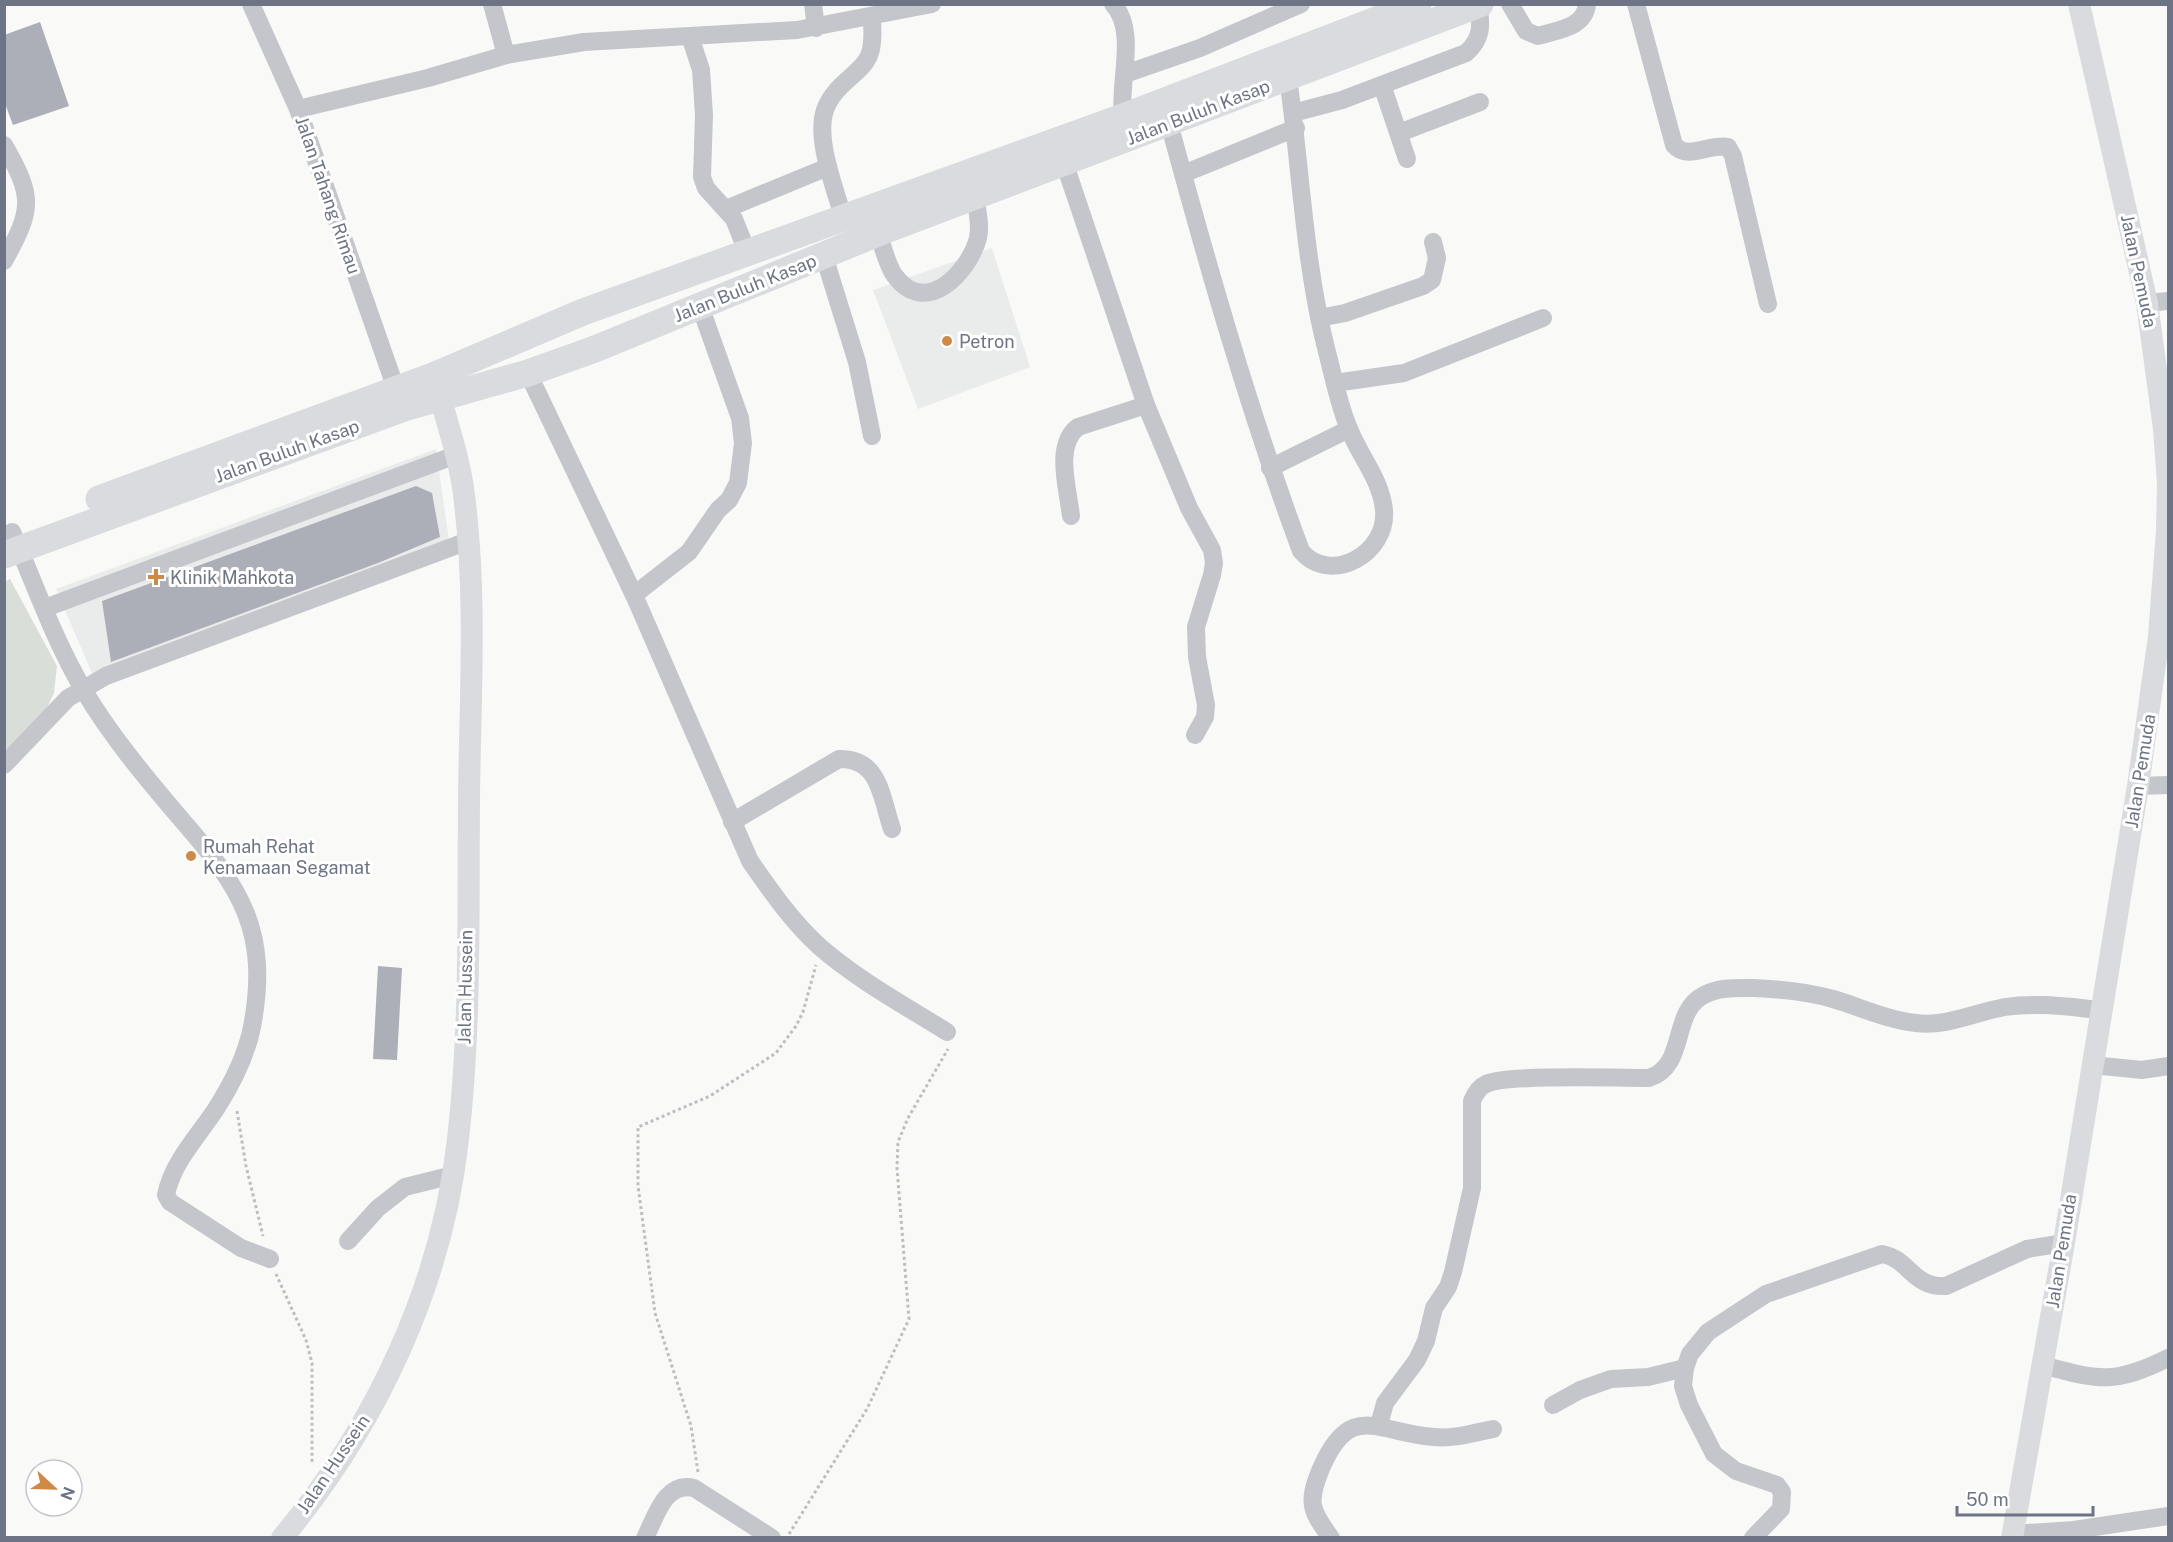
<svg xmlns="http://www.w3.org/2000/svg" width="2173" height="1542" font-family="'Public Sans',sans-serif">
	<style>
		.built { fill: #eaebeb }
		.green { fill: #d9ded8 }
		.building { fill: #acafb7 }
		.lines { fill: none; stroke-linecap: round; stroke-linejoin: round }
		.path { stroke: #bcbec1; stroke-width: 3; stroke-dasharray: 3 3; stroke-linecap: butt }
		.minor { stroke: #c4c6cb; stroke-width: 18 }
		.major { stroke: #d9dbdf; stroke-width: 22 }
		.highway { stroke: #d9dbdf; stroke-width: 27 }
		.poi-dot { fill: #ce8944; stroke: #fff; stroke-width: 2 }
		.labels { text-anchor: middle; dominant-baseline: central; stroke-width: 6; stroke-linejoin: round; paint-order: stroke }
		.street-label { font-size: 18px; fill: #6d7485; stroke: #fff }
		.poi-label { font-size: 18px; fill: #6d7485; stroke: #fff; text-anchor: start }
	</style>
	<rect width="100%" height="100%" fill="#f9faf8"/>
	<g class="built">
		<path d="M992,248L1030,367L918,409L873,290Z"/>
		<path d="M436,449L451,554L97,685L56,589Z"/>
	</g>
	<path class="green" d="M10,579L57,666L54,693L44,714L5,758L4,582Z"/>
	<g class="building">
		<path d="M40,22L69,106L13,125L4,101V35Z"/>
		<path d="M416,486L432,493L440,537L378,563L111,662L102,601Z"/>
		<path d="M378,966L402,968L397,1060L373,1059Z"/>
	</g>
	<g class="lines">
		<g class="path">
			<path d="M237,1111L246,1166L263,1236"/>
			<path d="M276,1274L306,1340L312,1363V1464"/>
			<path d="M698,1472L691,1426L655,1313L638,1186V1127L710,1096L776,1053L796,1026L803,1012L816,965"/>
			<path d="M789,1534L867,1409L909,1319L897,1168L898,1142L908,1118L948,1049"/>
		</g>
		<g class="minor">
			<path d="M251,4L298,109L396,389"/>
			<path d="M492,4L506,55"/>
			<path d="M813,4L816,28"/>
			<path d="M1113,4C1138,31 1118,84 1123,117"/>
			<path d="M1510,4L1526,31L1538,36C1557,30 1585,28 1587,4"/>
			<path d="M1636,4L1674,145C1688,161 1710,143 1728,147L1733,156L1768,304"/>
			<path d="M690,36L701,70L704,115L702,177L706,188L734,219L748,254"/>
			<path d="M1125,74L1200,48L1301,4"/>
			<path d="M1382,85L1407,159"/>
			<path d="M298,109L428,78L506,55L584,42L797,30L932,4"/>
			<path d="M1293,113L1342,100L1466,53C1482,39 1482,25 1478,5"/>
			<path d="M1169,123C1208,267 1249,411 1301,551C1331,586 1388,553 1384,510C1381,480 1361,458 1350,431C1339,407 1334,378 1327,352C1304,263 1301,169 1288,78"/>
			<path d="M1399,133L1480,102"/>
			<path d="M4,145C34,197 33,209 4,261"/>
			<path d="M1064,162L1146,405L1189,508L1212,550L1214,563L1212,575L1196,627L1197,657L1206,705L1205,717L1195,735"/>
			<path d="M1183,174L1296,128"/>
			<path d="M726,209L828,167"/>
			<path d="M843,217C835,188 815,139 825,110C834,83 864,73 870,53C874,42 872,28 872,16"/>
			<path d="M878,233C883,246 887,266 895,276C926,318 969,272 978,238C981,224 977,210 975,196"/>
			<path d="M824,256L857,362L872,436"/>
			<path d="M2147,303L2168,301"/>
			<path d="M1319,318L1345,313L1423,286L1432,280L1437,258L1433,242"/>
			<path d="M528,373L634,595L750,861C771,891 792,922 820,947C858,980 904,1005 947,1032"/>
			<path d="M1335,383L1404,373L1543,318"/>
			<path d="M1270,468L1349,429"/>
			<path d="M1071,516C1068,489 1054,445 1078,427L1146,405"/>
			<path d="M12,532C35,584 54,640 83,689C110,735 146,778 181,819C241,888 270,931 252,1027C246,1057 232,1084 216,1109C198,1136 172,1163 166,1195L170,1202L241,1248L270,1259"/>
			<path d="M634,595L689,552L718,510L729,500L738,483L743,443L740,418L700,306"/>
			<path d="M45,608L456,455"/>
			<path d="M4,765L68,698L106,676L468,541"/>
			<path d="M2138,786L2168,785"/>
			<path d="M732,822L839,759C880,758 881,797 892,829"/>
			<path d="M2092,1065L2142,1070L2168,1066"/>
			<path d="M348,1241L378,1208L405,1187L453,1175"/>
			<path d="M2042,1365C2098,1380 2114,1385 2168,1358"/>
			<path d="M1553,1405L1580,1390L1611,1379L1648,1377L1685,1368"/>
			<path d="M1379,1425L1385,1403L1417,1360L1426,1341L1434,1308L1448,1287L1453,1272L1472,1188V1101C1475,1094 1479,1087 1486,1084C1505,1074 1621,1078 1649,1078C1688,1065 1670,1012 1704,995C1719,987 1736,988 1753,988C1779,989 1808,992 1833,999C1860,1007 1888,1020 1916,1023C1946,1027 1976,1012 2005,1007C2037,1002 2069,1007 2100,1010"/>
			<path d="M2012,1534L2074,1530L2168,1516"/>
			<path d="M645,1538C656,1516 665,1481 694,1488L772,1538"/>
			<path d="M1331,1538C1311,1511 1307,1503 1320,1471C1350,1399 1377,1433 1434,1437C1454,1439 1474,1433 1493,1429"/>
			<path d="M1753,1538L1781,1509L1782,1492L1777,1485L1736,1471L1714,1454L1689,1405L1683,1386L1685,1368L1690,1354L1708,1332L1766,1294L1882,1254C1910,1259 1912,1288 1946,1286L2027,1249L2064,1243"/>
		</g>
		<g class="major">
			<path d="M282,1538C376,1426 442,1285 458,1139C471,1027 468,912 469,799C470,699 477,596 464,495C460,462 449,429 440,397"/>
			<path d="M2012,1538L2064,1243L2138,786L2159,636L2167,530L2168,484L2164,429L2147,303L2079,4"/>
		</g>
		<g class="highway">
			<path d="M99,499L433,376L583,312L1123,117L1418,4"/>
			<path d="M4,555L404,408L528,373L595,349L878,233L1480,4"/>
		</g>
	</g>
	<g class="poi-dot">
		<circle cx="947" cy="341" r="6"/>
		<path d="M153 568h6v6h6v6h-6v6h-6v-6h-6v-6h6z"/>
		<circle cx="191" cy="856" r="6"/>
	</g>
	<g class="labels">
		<g class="street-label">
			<text transform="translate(1198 112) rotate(-21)">Jalan Buluh Kasap</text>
			<text transform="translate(328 195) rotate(71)">Jalan Tahang Rimau</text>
			<text transform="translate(2139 271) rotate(78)">Jalan Pemuda</text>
			<text transform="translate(745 288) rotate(-22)">Jalan Buluh Kasap</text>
			<text transform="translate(287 451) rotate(-20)">Jalan Buluh Kasap</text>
			<text transform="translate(2140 771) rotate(-81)">Jalan Pemuda</text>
			<text transform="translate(465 987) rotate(-89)">Jalan Hussein</text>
			<text transform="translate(2061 1251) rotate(-81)">Jalan Pemuda</text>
			<text transform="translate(333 1464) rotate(-56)">Jalan Hussein</text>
		</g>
		<g class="poi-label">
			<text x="959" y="341">Petron</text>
			<text x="170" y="577">Klinik Mahkota</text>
			<text x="203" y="846">Rumah Rehat<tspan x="203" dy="21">Kenamaan Segamat</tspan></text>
		</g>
	</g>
	<rect width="2173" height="1542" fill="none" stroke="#6d7485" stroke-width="12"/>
	<g transform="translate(54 1488) rotate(112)"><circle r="28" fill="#ffffff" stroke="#c5c7ce" stroke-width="1.5"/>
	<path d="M0-4.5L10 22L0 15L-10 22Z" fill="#ce8944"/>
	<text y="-9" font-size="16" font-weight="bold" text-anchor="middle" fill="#6d7485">N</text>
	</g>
	<path d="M1957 1506v9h136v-9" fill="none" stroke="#6d7485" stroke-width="3"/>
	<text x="1966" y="1506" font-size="18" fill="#6d7485" stroke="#ffffff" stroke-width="4.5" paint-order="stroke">50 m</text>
</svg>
